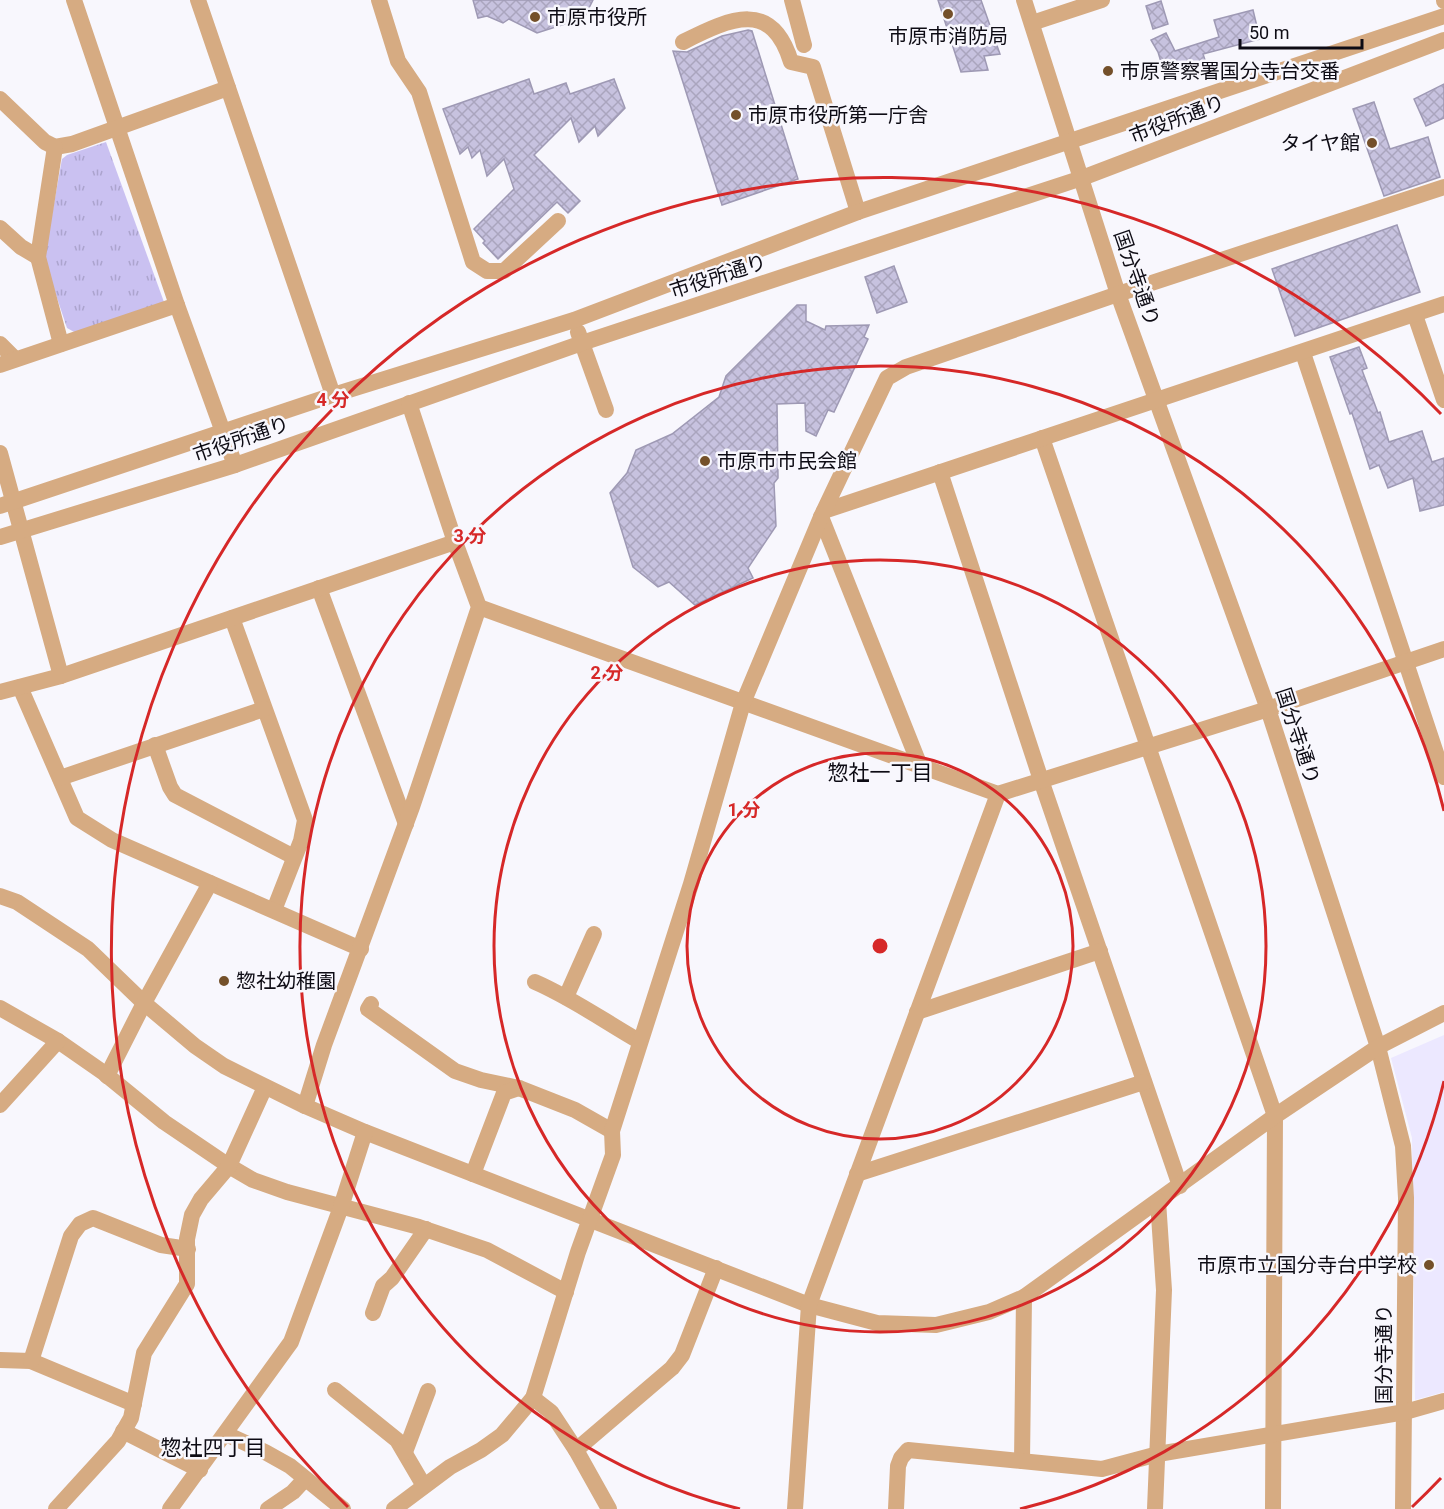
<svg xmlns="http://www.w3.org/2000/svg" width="1444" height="1509" font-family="Roboto,'Noto Sans JP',sans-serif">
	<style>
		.built { fill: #ece8ff }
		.grass { fill: url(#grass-tufts) }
		.building { fill: url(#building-cross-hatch); stroke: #9e99b4; stroke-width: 1.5 }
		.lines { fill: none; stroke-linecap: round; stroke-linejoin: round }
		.minor { stroke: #d6ab82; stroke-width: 16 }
		.ring { fill: none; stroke: #d62828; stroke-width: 3 }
		.poi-dot { fill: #74502a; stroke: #f8f7fd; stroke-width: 2 }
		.labels { text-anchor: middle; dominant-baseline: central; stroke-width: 5; stroke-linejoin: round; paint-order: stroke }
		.poi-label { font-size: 20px; fill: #0d0b14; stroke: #f8f7fd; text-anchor: start }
		.street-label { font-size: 20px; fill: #0d0b14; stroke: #f8f7fd }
		.neighbourhood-label { font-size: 21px; fill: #0d0b14; stroke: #f8f7fd }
		.centre { fill: #d62828; stroke: #f8f7fd; stroke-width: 3 }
		.ring-label { font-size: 18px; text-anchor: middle; font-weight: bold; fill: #d62828; stroke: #f8f7fd; stroke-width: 5; stroke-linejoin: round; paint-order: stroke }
	</style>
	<defs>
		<pattern id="grass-tufts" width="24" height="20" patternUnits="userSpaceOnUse" patternTransform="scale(1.5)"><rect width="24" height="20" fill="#cac1f1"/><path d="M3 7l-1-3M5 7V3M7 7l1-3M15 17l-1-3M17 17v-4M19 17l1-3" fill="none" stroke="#aca4ce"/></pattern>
		<pattern id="building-cross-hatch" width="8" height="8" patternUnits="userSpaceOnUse" patternTransform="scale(1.5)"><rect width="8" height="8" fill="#c7c2df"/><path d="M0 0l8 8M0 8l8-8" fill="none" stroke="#aaa5be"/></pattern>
	</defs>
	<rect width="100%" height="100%" fill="#f8f7fd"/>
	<path class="built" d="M1444,1035V1392L1415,1400L1412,1138L1391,1058Z"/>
	<path class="grass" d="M106,142L164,302L76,333L67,328L44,259L62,159L67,155Z"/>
	<g class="building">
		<path d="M473,0H593L584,18L537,33L509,19L503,23L487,16L478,18Z"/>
		<path d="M938,0H981L1000,54L984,56L988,70L961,72Z"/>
		<path d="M1161,1L1168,24L1153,29L1146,6Z"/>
		<path d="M1253,10L1260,39L1203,54L1205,60L1164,72L1158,52L1151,40L1166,33L1175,51L1219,37L1214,20Z"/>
		<path d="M748,30L752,31L798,179L722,205L673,51L687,52L722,36Z"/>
		<path d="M529,79L534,94L566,83L570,94L614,79L625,108L598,136L595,126L579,142L571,118L534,155L580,201L568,213L557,202L498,259L483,243L485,241L474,229L514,189L504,159L487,176L480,150L472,158L468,147L460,154L443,109Z"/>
		<path d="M1444,84V118L1426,126L1414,99Z"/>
		<path d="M1374,102L1390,149L1428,137L1440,177L1384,196L1353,109Z"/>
		<path d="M1397,225L1420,292L1295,336L1272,269Z"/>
		<path d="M894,266L907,302L877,313L865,277Z"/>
		<path d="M797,305H806V321L825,330L826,326L869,325L864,337L868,339L834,412L828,410L816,436L806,431L805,403L777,404L778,478L774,483L776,526L748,568L753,578L695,605L669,582L658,587L633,567L610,493L627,473L636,450L672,434L719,397L726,376Z"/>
		<path d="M1359,347L1367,368L1362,370L1378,413L1380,412L1389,442L1422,431L1432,462L1444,458V505L1420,511L1413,478L1388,488L1379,465L1370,469L1352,413L1350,414L1330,357Z"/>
	</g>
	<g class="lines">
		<g class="minor">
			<path d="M74,0L177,305L235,465"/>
			<path d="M198,0L333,395"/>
			<path d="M379,0L398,61L419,92L473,262L487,271H504L558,221"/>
			<path d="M792,0L804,45"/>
			<path d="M1024,0L1118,294L1268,709L1378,1047L1403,1146L1406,1198L1403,1509"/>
			<path d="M1444,0V1"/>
			<path d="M1032,23L1102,0"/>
			<path d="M683,42C732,17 772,0 791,62L813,67L858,212"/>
			<path d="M0,99L45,142L55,147L72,144L228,88"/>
			<path d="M55,147L38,257L61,344"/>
			<path d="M0,228L21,247L38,257"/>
			<path d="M1415,315L1444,400"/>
			<path d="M578,332L606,410"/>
			<path d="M0,344L15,359"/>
			<path d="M1303,353L1444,777"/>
			<path d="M0,365L177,305"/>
			<path d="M1042,438L1275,1116L1273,1509"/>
			<path d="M0,453L61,676"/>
			<path d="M940,472L1041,780L1180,1186"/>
			<path d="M0,506L333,395L574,320L858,212L1444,16"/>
			<path d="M824,511L1444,304"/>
			<path d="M821,517L920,766"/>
			<path d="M0,537L235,465L582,343L1082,178L1444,40"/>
			<path d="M319,588L406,824"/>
			<path d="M479,607L998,794L1268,709L1444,649"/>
			<path d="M232,618L305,820L301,841L274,910"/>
			<path d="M20,687L77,818L112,840L361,949"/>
			<path d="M0,692L61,676L455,542"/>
			<path d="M155,745L170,787L175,795L294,857"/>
			<path d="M60,778L264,709"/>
			<path d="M0,896L17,902L88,949L144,1003L195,1046L224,1066L305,1106L365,1132L809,1305L877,1323L936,1325L989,1312L1024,1297L1275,1116L1378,1047L1444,1013"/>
			<path d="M535,982C572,998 604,1021 639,1041"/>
			<path d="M566,997L594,934"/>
			<path d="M371,1004L368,1009L455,1071L481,1080L519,1088L575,1110L612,1131"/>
			<path d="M0,1008L58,1041L104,1073L164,1122L229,1166L253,1180L287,1192L419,1227L487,1250L566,1292"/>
			<path d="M917,1012L1100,951"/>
			<path d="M107,1076L144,1003L210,883"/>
			<path d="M0,1105L58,1041"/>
			<path d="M305,1106L324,1045L412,807L479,607L455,542L409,403"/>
			<path d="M473,1174L504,1093L519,1088"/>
			<path d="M857,1174L1144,1082"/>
			<path d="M373,1313L383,1286L392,1278L426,1229"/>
			<path d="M0,1360L31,1361L134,1404"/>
			<path d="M31,1361L71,1236L80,1224L93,1218L161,1245L188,1249"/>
			<path d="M335,1390L397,1440L424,1486"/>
			<path d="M533,1398L551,1412L576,1450L609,1509"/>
			<path d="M123,1431L200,1470"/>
			<path d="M226,1434L265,1452L290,1466L343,1509"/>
			<path d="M576,1450L672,1368L682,1355L716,1268"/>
			<path d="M405,1452L428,1391"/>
			<path d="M1022,1461L1024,1297"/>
			<path d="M56,1509L118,1441L131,1418L144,1353L187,1284V1239L192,1215L201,1199L229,1166L265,1087"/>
			<path d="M170,1509L291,1342L341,1207L365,1132"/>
			<path d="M268,1509L293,1492L305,1479"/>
			<path d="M394,1509L450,1467L481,1450L502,1435L533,1398L578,1252L613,1155L612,1131L691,884L743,703L821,517L887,378L906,367L1118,294L1444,187"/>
			<path d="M795,1509L809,1305L998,794"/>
			<path d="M896,1509L898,1466L901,1458L908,1450L1102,1469L1158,1454L1405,1412L1444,1401"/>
			<path d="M1155,1509L1164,1290L1158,1201"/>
		</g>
	</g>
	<g class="ring">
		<circle cx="880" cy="946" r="193"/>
		<circle cx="880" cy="946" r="386"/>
		<path d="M1444 1081A580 580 0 0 1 1020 1509M740 1509A580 580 0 1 1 1444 811"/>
		<path d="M1441 1478A773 773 0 0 1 1412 1507M348 1507A773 773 0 1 1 1441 414"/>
	</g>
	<g class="poi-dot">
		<circle cx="948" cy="14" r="6"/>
		<circle cx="535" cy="17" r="6"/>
		<circle cx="1108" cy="71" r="6"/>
		<circle cx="736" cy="115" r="6"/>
		<circle cx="1372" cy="143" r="6"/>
		<circle cx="705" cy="461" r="6"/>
		<circle cx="224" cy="981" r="6"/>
		<circle cx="1429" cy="1265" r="6"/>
	</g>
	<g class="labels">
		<g class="poi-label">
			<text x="547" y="17">市原市役所</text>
			<text x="948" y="36" text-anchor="middle">市原市消防局</text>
			<text x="1120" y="71">市原警察署国分寺台交番</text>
			<text x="748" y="115">市原市役所第一庁舎</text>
			<text x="1360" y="143" text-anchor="end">タイヤ館</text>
			<text x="717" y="461">市原市市民会館</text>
			<text x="236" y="981">惣社幼稚園</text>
			<text x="1417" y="1265" text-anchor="end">市原市立国分寺台中学校</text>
		</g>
		<g class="street-label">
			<text transform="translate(1177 119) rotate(-21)">市役所通り</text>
			<text transform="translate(718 276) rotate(-18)">市役所通り</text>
			<text transform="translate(1137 278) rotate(71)">国分寺通り</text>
			<text transform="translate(241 439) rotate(-19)">市役所通り</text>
			<text transform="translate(1298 736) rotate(72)">国分寺通り</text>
			<text transform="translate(1384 1354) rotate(-90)">国分寺通り</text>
		</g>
		<g class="neighbourhood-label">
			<text x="880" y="773">惣社一丁目</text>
			<text x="213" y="1448">惣社四丁目</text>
		</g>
	</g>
	<circle cx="880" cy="946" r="9" class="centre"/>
	<g class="ring-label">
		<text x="333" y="406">4 分</text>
		<text x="470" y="542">3 分</text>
		<text x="607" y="679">2 分</text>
		<text x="744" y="816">1 分</text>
	</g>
	<path d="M1240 39v9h122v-9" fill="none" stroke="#0d0b14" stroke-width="3"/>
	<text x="1249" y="39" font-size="18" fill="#0d0b14" stroke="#f8f7fd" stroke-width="4.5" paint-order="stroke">50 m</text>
</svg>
